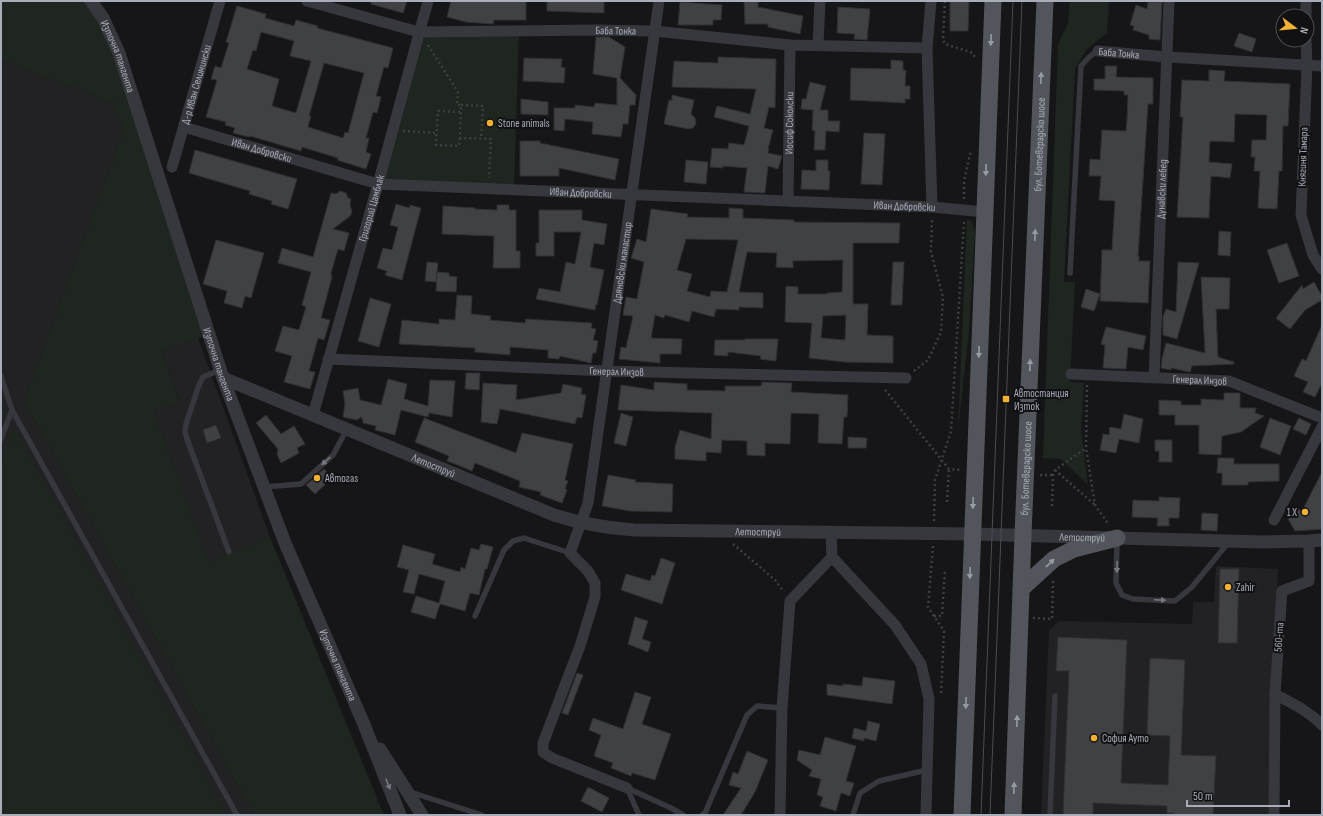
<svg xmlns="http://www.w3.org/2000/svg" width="1323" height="816" font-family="'Sofia Sans Condensed',sans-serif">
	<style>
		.built { fill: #222225 }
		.green { fill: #1e261f }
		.building { fill: #404145; stroke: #303034; fill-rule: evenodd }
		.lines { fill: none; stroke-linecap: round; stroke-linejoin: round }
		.path { stroke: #3d3f44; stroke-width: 2.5; stroke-dasharray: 2 3; stroke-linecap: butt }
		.service { stroke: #37383d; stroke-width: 5.5 }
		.minor { stroke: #37383d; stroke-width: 11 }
		.tertiary { stroke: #37383d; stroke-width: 13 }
		.primary { stroke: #53555c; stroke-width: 17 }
		.tram { stroke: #4a4c52; stroke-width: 1 }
		.oneway { fill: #979ba6 }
		.oneway2 { fill: #757881 }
		.poi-dot { fill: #f2b134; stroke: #111113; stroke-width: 1.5 }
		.labels { text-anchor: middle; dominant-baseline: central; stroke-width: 4; stroke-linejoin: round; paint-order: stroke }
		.street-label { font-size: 11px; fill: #a8adb8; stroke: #111113 }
		.poi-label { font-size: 11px; fill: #a8adb8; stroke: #111113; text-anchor: start }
	</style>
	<rect width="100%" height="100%" fill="#161618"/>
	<g class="built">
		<path d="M1,60L112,103L124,129L24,401L254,815H1Z"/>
		<path d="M198,338L270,537L209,562L154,411L180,401L162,352Z"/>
		<path d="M1216,566L1278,569L1269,815H1041L1049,630L1059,621L1192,624L1193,602H1214Z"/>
	</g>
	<g class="green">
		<path d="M1,1H91L103,18L209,334L162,352L180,402L154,411L209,561L270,537L384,815H254L24,401L124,129L112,103L1,60Z"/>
		<path d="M1070,1H1109L1107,33L1086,50L1075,69L1064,282H1075L1070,382L1084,383L1081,430L1088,485L1061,459L1043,458L1058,44L1068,23Z"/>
		<path d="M519,30L514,190L378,184L419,32Z"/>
		<path d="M967,219L972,222L975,232L969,331L958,430Z"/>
		<path d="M14,427L227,815H1V461Z"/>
	</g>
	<g class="building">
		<path d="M371,1H407L403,13L371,4Z"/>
		<path d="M451,1H526V20H494L493,24L466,22L447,17Z"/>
		<path d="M547,1H604V13L547,11Z"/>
		<path d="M744,1H758V7L803,16L800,34L768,27V24H745Z"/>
		<path d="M950,1H969L968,31H950Z"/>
		<path d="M680,2L722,5L721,20H713V25H678Z"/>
		<path d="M1148,2H1162L1160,40L1149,39V35L1133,30L1134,26L1130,25L1136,5L1147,9Z"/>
		<path d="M237,6L266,14L265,18L294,26L296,20L318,26L317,28L393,48L388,68L384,67L376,96L381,97L377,113L373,112L366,138H369L366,152L371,154L366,169L337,160L338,158L302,147L301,151L250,136L249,137L233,133L235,128L225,125L226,122L206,117L217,80L211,79L215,66L221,68L229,43L226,42ZM261,32L294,41L290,56L311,61L296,113L272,106L279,79L247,69L253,50L256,51ZM324,63L364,73L348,133L345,132L343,138L308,127L311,116H309Z"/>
		<path d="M838,7L870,9L867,40L854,39L855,34L837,33Z"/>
		<path d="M1239,33L1256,39L1252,52L1234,46Z"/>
		<path d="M596,37H609L625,47L620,78L636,95L635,105H630L628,124H623L621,137L592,134L593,122L565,119L564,131L554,130V108H575V105L594,107L595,103L617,105V78L593,74Z"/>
		<path d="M718,57L776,59L775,108L769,107L764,128L773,130L768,149H769L768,153L782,156L778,169L768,166L765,193L744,192L747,168L723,166V168L710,167L712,148L728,149L729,143L744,145L749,126L714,117L717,106L750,114L756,89L672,87L674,61L718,63Z"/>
		<path d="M524,58L562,59L561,67L565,68L564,83L523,81Z"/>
		<path d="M891,60L903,61V70H906L905,86H910V99H905V103L850,100L851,68L891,69Z"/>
		<path d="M1105,66H1117L1116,77L1153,78V104H1148L1138,256H1139V261H1150L1148,303L1100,301L1102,250H1112L1115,201L1099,200L1101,176H1089L1090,159L1100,160L1102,130L1126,131L1127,120L1128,95H1124V91L1094,90V79H1105Z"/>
		<path d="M1209,70L1225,71L1224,81L1290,84L1288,126H1283L1282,171H1279L1277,209L1258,208L1260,171H1254L1255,157H1251L1252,140H1266L1267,115L1235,114L1234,142L1210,141L1209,162L1232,164L1230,178L1211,176L1209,218L1177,217L1183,117H1180L1182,80L1209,81Z"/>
		<path d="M810,82L826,86L820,110H828V121H840L839,132L826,131L825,150H814L815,131L812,130L813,110L801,109L802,99H806Z"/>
		<path d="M672,95L694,100L691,114L695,118L696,124L693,128L688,129L664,124L669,100L672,101Z"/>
		<path d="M521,99L548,102V115L521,114Z"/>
		<path d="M864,133L885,134L882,185L861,184Z"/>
		<path d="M520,141H540V143L619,159L615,180L559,168V176H520Z"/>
		<path d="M195,150L297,179L288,209L271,204L272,201L249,194L250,191L189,173Z"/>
		<path d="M686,160L708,162L706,184L684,182Z"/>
		<path d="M816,160H828V171H830L829,190L801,189L802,170L816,171Z"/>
		<path d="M340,191L346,193L348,198L351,199L350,204L352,213L350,216L333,229L349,233L344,251L338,249L331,273L332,277L321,318L330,320L324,340L318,338L309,371L315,372L310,389L284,382L292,356L275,351L283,326L299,330L306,307L302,305L311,272L278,263L282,248L313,257L331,193L336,194Z"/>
		<path d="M396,204L409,208L410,205L421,208L402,280L385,275L387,271L377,268L383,248L392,250L398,227L390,225Z"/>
		<path d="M497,205H509V210H516V251H520V268H493L494,236L442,234L443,206L475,208V209L497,210Z"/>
		<path d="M729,208L743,209V218L794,220V222L900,223L899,243H853V304H868L867,335L893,336V363L845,362L809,358L812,323L785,322L786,286L798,287V294H827V293L842,292L843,260L793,261V268L776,267L777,253L747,252L739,292L763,293V308L739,307V310L716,309L714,317L692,311L689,322L665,315L664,318L655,315L651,338L682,339L681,354H660V363L619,359L621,347L626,348L633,316L623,315L626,297L637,299L644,262L631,258L637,239L646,242L651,209L688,214L687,217L729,218ZM686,239L738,240L727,292L711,291L710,297L687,291L692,274L677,270ZM846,315L845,340L821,338L823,316Z"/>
		<path d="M539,210H582V220L607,224L604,245L594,243L590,267L604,270L597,305L596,304L595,310L536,299L539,288L560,292L566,262L575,264L581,232H554V256H536V243H539Z"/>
		<path d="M1219,231L1231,232L1230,256L1218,255Z"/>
		<path d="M216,240L264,253L251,298L245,296L242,308L224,303L227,291L203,284Z"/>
		<path d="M1287,243L1299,276L1279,283L1267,250Z"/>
		<path d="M427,262L438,263L436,282L425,281Z"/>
		<path d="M893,262H904L902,305H891Z"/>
		<path d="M1178,262L1199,263L1177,339L1163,335V317L1166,309L1176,312Z"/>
		<path d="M437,272L449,273V276L457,277L456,292L436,291Z"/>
		<path d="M1201,277L1230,278L1229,309H1216L1218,357L1234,362V364L1192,366L1190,372L1171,368V370L1161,368L1162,359L1166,343L1205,353Z"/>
		<path d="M1314,282L1322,296V300L1305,310L1290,329L1276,318L1302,285L1303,289Z"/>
		<path d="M1086,289L1100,294L1094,311L1081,307Z"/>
		<path d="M457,295L472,296L471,314L491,316L490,320L525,323L526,319L592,323L591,328L596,329L593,340L598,341L596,353H593L591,363L560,356L559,359L548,358V350L510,347V355L475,352V348L399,344L402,320L439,324V319L455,320Z"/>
		<path d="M370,298L391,304L379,347L358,341Z"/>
		<path d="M1322,325V383L1315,397L1303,392L1308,382L1294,376L1302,359L1306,361Z"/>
		<path d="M1106,327L1146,336L1143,350L1128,347L1126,369L1103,368L1105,345L1101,344Z"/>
		<path d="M745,339H778L776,361L760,359L761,356L728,352V356L714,355L715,340H745Z"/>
		<path d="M466,373H480L479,390L465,389Z"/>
		<path d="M388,379L407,384L404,399L428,406L430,380L455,381L452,417L429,413L428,417L401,410L395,435L375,430L376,426L363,423V421L361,417L357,420L343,417L345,404L343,391L358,388L360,400L381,405Z"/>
		<path d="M654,382L687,384V390L725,391V386H761L762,382L792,383L791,392L848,395L847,417H844L842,444L818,443L819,414L791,413L790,444L765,443V456L747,455V441L722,440L721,453L706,452V461L675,459V447L680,430L711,439L712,413L618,410L621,385L654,390Z"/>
		<path d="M483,383L517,385L516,400L561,393L563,384L582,388L581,394L586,395L582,418L577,417L575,424L500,409L497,424L481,422Z"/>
		<path d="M1224,393H1240V408H1256L1255,413L1264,416L1241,432L1222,436L1221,455L1199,454V425H1175V415H1159V400L1181,401V405H1201V399L1224,400Z"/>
		<path d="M621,413L633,417L626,446L614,443Z"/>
		<path d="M1124,414L1143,419L1139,443L1119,439L1116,453L1100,450L1103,434L1109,435L1110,427L1121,429Z"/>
		<path d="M266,415L281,434L294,426L305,444L297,448L299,453L281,463L277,454L278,449L256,423Z"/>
		<path d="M424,418L516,453L522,433L573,444L565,480L568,481L565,489L567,490L562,503L540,495L541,492L519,487L520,481L475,463L472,471L458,465L447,461L449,456L415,442Z"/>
		<path d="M1270,418L1291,426L1280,455L1260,447Z"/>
		<path d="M1299,418L1311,424L1306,435L1293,429Z"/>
		<path d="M216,425L221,438L207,443L203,430Z"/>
		<path d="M848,437L867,438L866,448H848Z"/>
		<path d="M1155,440H1172V462H1159V451H1155Z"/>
		<path d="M1218,458H1234V464H1279V481L1248,482V485H1222V473H1217Z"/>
		<path d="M324,469L332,478L315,494L306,485Z"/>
		<path d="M1322,472V529L1295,531L1288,519L1294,507L1302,511Z"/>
		<path d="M608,475L636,480L635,482L673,484L672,512L630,511L602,506Z"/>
		<path d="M1159,497L1180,498L1179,518H1169V526H1157L1158,518L1132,517L1133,500L1159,501Z"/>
		<path d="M1202,513L1218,514L1217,531L1201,530Z"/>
		<path d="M481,544L493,547L487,569H485L479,595L470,593L465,611L440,604L435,619L411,612L416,596L439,603L445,581L419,574L414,594L403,592L409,570L397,567L403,545L435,554L432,564L460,572L461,567L465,569L471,548L479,550Z"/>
		<path d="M661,558L675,563L662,604L621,590L626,574L650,581L652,575L655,576Z"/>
		<path d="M1220,569H1239L1237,643H1218Z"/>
		<path d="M635,617L648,621L642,639L651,642L648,652L628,644Z"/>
		<path d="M1058,637L1127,640L1121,783L1168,785L1170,736L1147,735L1150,658L1185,660L1181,755L1216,756L1213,815H1173L1174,813H1167V806L1093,803V815H1063L1069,671H1056Z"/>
		<path d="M577,673L583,675L568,715L562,713Z"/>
		<path d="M863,677L895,681L892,704L827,695V684L843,686V684L862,686Z"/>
		<path d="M635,692L651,697L642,724L671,734L655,780L632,773L631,776L611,768L613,763L594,756L601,735L589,730L593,718L623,729Z"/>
		<path d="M868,721L880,724L876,741L864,738V741L852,738L854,728L866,731Z"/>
		<path d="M825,737L856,746L846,781L854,783L850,796L841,793L836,811L820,806L823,797L817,795L821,779L809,776L812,770L797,760L799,750L820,755Z"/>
		<path d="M747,751L768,760L755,792L741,815H723L741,788L729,785L733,772L738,774Z"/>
		<path d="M588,787L609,798L602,812L581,801Z"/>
	</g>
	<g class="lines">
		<g class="path">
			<path d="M945,1L943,40L945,44L973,53L975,58"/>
			<path d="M428,45L458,92L457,105H461L460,138L491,139L489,178"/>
			<path d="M461,105L483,106L481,139"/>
			<path d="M403,131L437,133"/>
			<path d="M460,138L459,146L436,145L438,111L461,112"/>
			<path d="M964,199V181L971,150"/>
			<path d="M914,371L928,360L941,332L943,297L931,252L932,218"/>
			<path d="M1087,385L1086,448L1095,505L1109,525"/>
			<path d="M885,390L949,469L962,470"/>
			<path d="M1055,470L1095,505"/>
			<path d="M1040,475H1053"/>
			<path d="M947,502L949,469"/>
			<path d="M1052,506L1053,475L1055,470L1086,448"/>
			<path d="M934,521L935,480L951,431L964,222"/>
			<path d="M733,544L775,580L784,592"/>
			<path d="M933,546L928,607L944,631L941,695"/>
			<path d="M934,616H942L945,570"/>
			<path d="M1033,618L1052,619L1053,581"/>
		</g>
		<g class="service">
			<path d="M1070,273L1081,66L1089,57L1098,51"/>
			<path d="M220,370L203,377L199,385L186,424L185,432L187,439L229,552"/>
			<path d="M1,376L12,410L237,815"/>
			<path d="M1,439L12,410"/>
			<path d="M264,487L301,484L333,455L347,429"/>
			<path d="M1117,540L1116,583L1122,595L1133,599L1175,601L1192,587L1228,543"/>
			<path d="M475,616L504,550L513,541L524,538L570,553"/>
			<path d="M627,788L671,808L683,815"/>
			<path d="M627,788L639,815"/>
			<path d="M410,792L482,815"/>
			<path d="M702,815L705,813L747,715L757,706L782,708"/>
			<path d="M853,815L860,793L879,781L927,770"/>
			<path d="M1050,815L1055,696"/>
		</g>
		<g class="minor">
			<path id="s1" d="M307,1L419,32L596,30L654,31L790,45L927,48"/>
			<path d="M931,1L927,48L932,207"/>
			<path d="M1306,1V16"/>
			<path d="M1306,40L1307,65L1301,215L1313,255L1322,269"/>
			<path d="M818,45L820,1"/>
			<path id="s2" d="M1098,51L1167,57L1322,66"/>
			<path id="s3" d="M184,127L378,184L932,207L985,212"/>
			<path id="s4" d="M172,167L220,1"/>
			<path id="s5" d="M788,201L790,45"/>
			<path id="s6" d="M328,359L606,371L906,378"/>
			<path id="s7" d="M1071,374L1229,381L1322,418"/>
			<path id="s8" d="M1154,378L1169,1"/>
			<path id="s9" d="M313,415L378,184L428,1"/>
			<path d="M1274,520L1322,427"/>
			<path d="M1309,541V581L1282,591L1275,694C1291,703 1309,711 1322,725"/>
			<path d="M832,557L895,625L921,664L929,699L926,815"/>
			<path id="s10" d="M627,788L552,758L543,752V743L580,646L595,597V583L588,571L570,553L588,503L659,1"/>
			<path d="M780,815L782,708L790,601L832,557L831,532"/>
			<path d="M1274,815L1275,694"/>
		</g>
		<g class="tertiary">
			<path id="s11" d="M91,1L103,18L119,53L223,378L285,543L363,722L400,815"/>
			<path id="s12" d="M223,378L554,515C582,524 605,528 634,530L972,534L1263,542L1309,541L1322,540"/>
			<path d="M380,749L422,815"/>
		</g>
		<g class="primary">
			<path d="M1021,589L1054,559L1074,549L1117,538"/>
			<path d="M962,815L993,1"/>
			<path id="s13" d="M1013,815L1023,535L1045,1"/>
		</g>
		<g class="tram">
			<path d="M981,815L1013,1"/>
			<path d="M990,815L1022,1"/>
		</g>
	</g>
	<defs><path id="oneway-solid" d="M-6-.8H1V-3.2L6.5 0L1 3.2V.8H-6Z"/></defs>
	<g class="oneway">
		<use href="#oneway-solid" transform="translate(991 40) rotate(92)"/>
		<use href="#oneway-solid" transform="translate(1041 78) rotate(-88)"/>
		<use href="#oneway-solid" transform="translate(986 170) rotate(92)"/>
		<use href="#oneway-solid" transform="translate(1035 235) rotate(-88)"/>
		<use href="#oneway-solid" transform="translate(979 352) rotate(92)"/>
		<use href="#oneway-solid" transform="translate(1030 365) rotate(-88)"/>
		<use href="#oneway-solid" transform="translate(973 503) rotate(92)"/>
		<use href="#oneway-solid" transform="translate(1050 563) rotate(-44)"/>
		<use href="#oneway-solid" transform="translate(970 573) rotate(92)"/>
		<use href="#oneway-solid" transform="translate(966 703) rotate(92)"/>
		<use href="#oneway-solid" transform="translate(1017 721) rotate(-88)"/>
		<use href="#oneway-solid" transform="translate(1014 788) rotate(-88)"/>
	</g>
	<g class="oneway2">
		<use href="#oneway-solid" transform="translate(326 461) rotate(138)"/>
		<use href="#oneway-solid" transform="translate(1117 567) rotate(91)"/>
		<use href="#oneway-solid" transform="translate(1160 600) rotate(2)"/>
		<use href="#oneway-solid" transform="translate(388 784) rotate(68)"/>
	</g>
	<g class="poi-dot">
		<circle cx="490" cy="123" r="4"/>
		<rect x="1002" y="395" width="8" height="8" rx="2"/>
		<circle cx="317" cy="478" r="4"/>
		<circle cx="1305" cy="512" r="4"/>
		<circle cx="1228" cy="587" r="4"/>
		<circle cx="1094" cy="738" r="4"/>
	</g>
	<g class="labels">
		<g class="street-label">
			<text stroke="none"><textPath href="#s1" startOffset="313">Баба Тонка</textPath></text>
			<text stroke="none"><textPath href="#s2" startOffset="21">Баба Тонка</textPath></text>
			<text stroke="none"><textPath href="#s11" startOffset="62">Източна тангента</textPath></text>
			<text stroke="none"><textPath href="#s4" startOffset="86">Д-р Иван Селимински</textPath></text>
			<text stroke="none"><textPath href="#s5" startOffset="78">Иосиф Соколски</textPath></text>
			<text stroke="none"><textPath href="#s13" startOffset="671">бул. Ботевградско шосе</textPath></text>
			<text stroke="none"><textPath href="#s3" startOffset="81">Иван Добровски</textPath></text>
			<text transform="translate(1303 157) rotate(-88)">Княгиня Тамара</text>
			<text stroke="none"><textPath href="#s8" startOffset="189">Дунавски лебед</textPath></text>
			<text stroke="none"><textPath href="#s3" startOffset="405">Иван Добровски</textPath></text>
			<text stroke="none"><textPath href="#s3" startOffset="729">Иван Добровски</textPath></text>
			<text stroke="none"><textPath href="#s9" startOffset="215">Григорий Цамблак</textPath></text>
			<text stroke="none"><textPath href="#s10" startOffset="605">Дряновски манастир</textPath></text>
			<text stroke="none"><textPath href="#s11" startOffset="386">Източна тангента</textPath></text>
			<text stroke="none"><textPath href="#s6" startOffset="289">Генерал Инзов</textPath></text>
			<text stroke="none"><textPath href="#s7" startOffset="129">Генерал Инзов</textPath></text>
			<text stroke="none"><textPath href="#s12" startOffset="228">Летоструй</textPath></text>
			<text stroke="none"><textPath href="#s13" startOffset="347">бул. Ботевградско шосе</textPath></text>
			<text stroke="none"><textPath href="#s12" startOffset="564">Летоструй</textPath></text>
			<text stroke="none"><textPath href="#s12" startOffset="888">Летоструй</textPath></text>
			<text transform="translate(1279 637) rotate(-86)">560-та</text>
			<text stroke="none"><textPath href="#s11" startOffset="710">Източна тангента</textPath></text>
		</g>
		<g class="poi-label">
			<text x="498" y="123">Stone animals</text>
			<text x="1014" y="393">Автостанция<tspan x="1014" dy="13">Изток</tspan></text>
			<text x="325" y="478">Автогаѕ</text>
			<text x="1297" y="512" text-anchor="end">1 Х</text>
			<text x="1236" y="587">Zahir</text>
			<text x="1102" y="738">София Ауто</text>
		</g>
	</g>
	<rect width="1323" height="816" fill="none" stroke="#a8adb8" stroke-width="4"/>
	<g transform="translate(1295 28) rotate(106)"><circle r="19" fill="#111113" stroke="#4d4f55"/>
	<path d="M0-3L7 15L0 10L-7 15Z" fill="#f2b134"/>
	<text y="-6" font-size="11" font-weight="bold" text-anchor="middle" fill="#a8adb8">N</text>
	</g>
	<path d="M1187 800v6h102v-6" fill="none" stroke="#a8adb8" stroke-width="2"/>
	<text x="1193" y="800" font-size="12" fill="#a8adb8" stroke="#111113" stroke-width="3" paint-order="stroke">50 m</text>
</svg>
